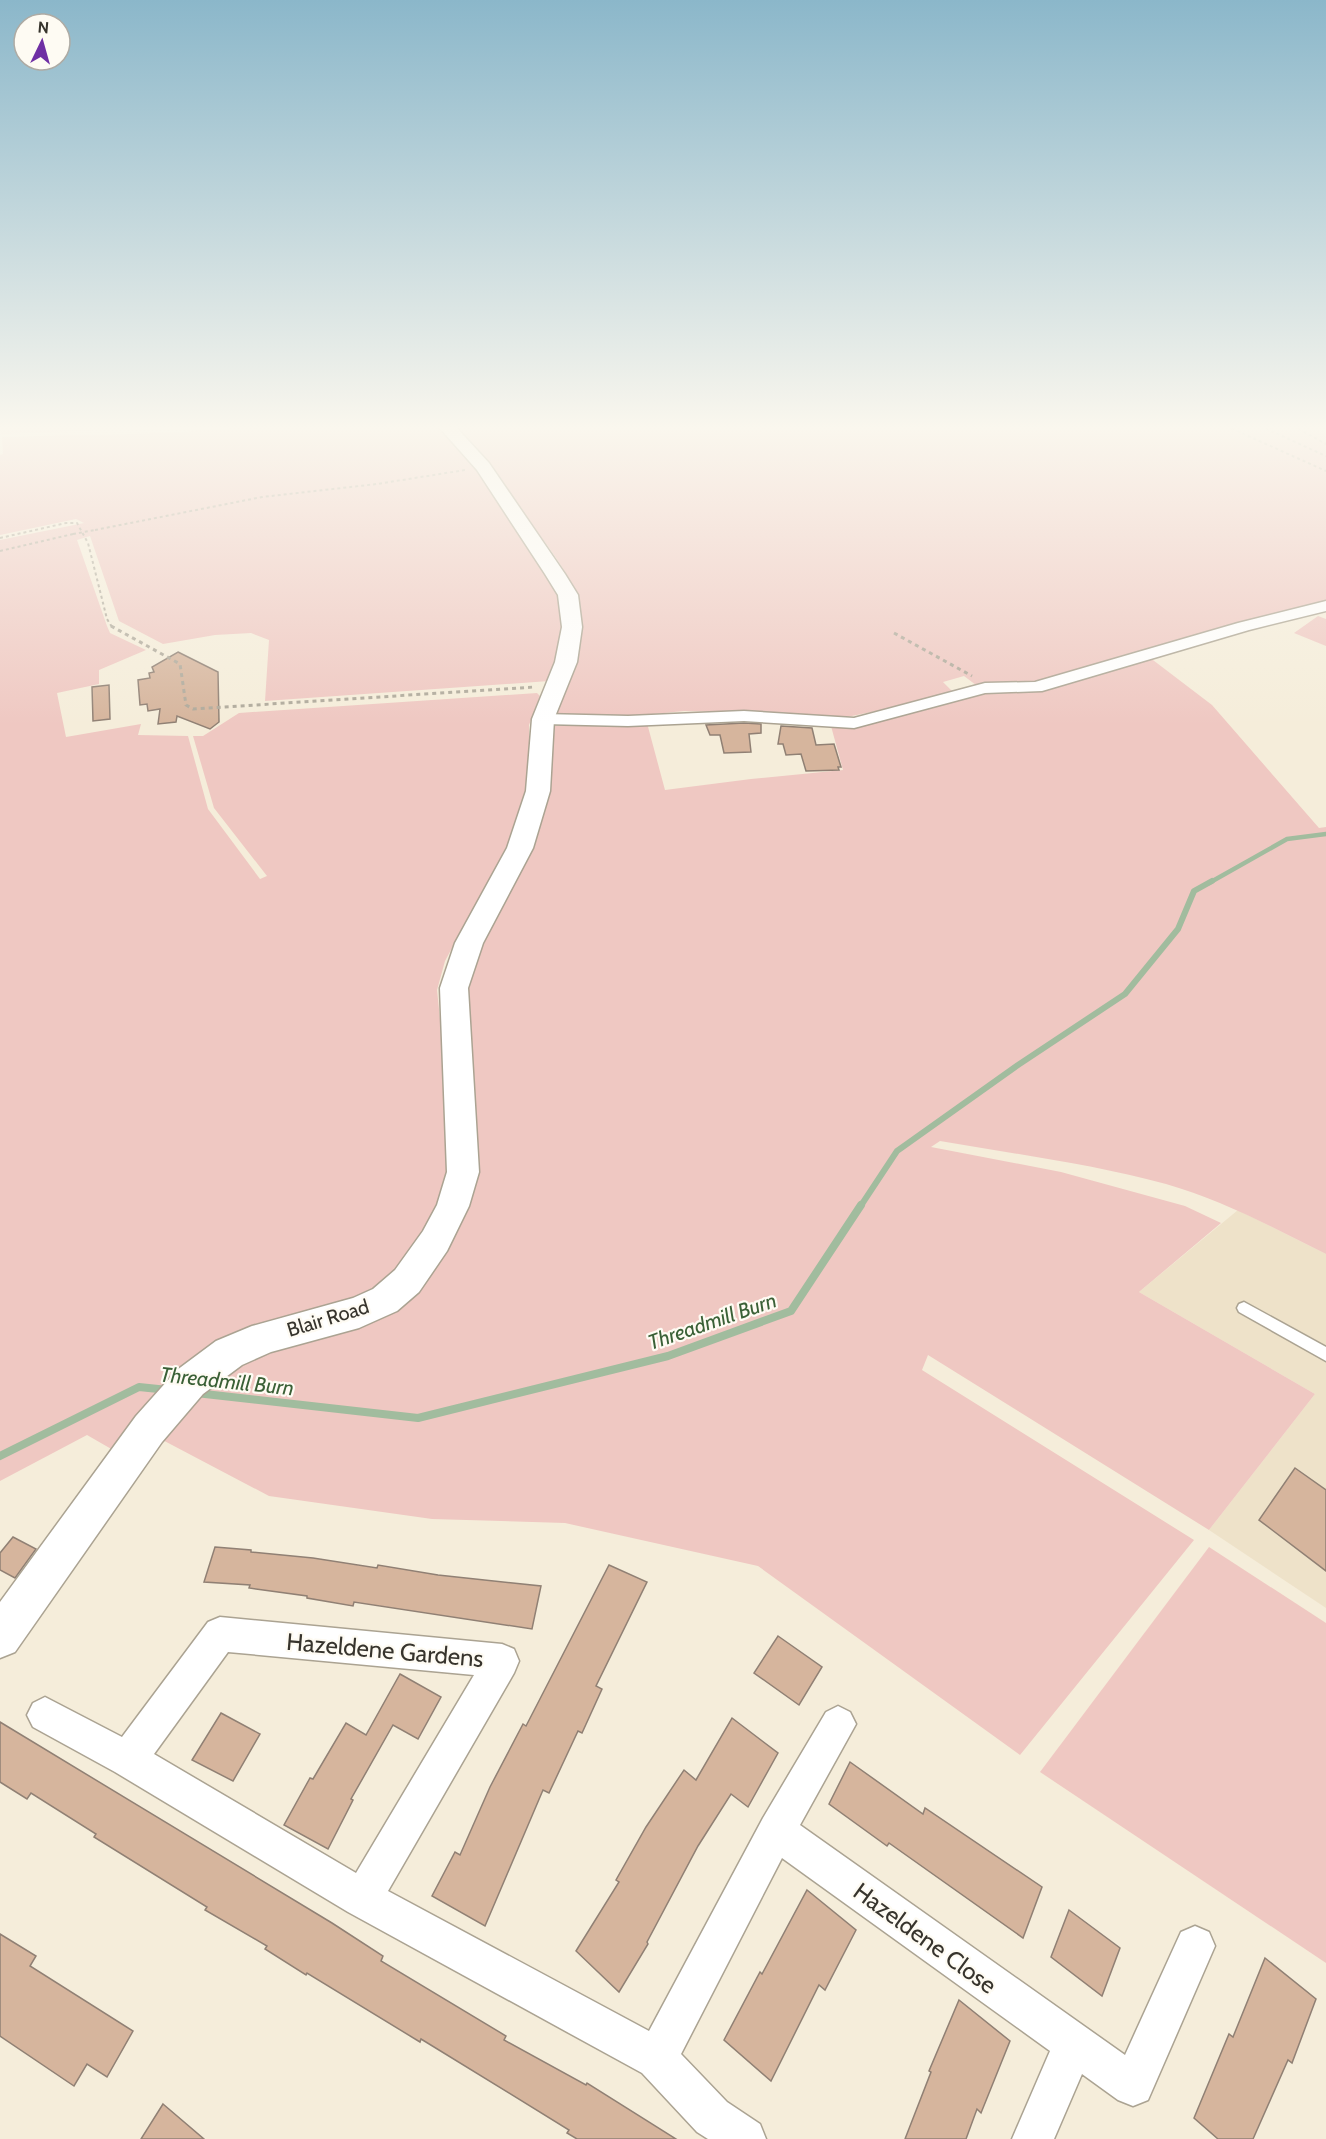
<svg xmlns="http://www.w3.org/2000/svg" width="1326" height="2139" font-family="Cabin,sans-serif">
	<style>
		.built { fill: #eee2c9 }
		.green { fill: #efc8c2 }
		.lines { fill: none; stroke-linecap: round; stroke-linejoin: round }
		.stream-far2 { stroke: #a1bc9e; stroke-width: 4.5 }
		.stream-far1 { stroke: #a1bc9e; stroke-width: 6 }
		.stream { stroke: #a1bc9e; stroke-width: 8 }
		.building { fill: #d6b59d; stroke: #908074; stroke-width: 1.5 }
		.service-casing { stroke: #aba392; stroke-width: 3 }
		.minor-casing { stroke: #aba392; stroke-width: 3 }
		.tertiary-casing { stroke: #aba392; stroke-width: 3 }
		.path-far1 { stroke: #afa99b; stroke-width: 2; stroke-dasharray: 3 3; stroke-linecap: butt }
		.path { stroke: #afa99b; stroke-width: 3; stroke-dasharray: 4 4; stroke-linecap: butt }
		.service { fill: #fff; fill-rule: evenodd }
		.minor { fill: #fff; fill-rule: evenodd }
		.tertiary { fill: #fff; fill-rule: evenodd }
		.path-bridge { stroke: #afa99b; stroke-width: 2; stroke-dasharray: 3 3; stroke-linecap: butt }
		.labels { text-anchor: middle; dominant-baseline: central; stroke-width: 4.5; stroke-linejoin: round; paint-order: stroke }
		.street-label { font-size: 20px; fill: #37342d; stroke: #fefbf3 }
		.water-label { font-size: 21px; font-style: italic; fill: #3a6036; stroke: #fefbf3 }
		.near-street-label { font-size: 24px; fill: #37342d; stroke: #fefbf3 }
	</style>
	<rect width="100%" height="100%" fill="#f5edda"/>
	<path class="built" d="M1238,1210L1326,1254V1608L1209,1530L1315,1394L1139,1292Z"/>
	<g class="green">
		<path d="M0,426H200L1,434Z"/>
		<path d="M253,426H436L482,473L560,596L564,640L549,681L265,701L269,640L251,633L215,635L163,644L119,621L90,536L77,540L107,626L110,633L146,650L99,670V684L57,693L66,737L141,724L138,735L188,736L208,809L260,879L267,876L214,808L193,736H203L239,713L537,693L540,696L529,725L530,775L527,790L509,842L445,961L437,990L446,1076L465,988L550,726L647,723L665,790L751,779L843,770L831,726L854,728L985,691L1009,690L1149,657L1212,705L1319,828L1326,827V1254C1274,1228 1222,1200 1166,1184C1092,1164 1015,1154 940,1141L931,1147L1061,1172L1185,1206L1221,1223L1139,1292L1315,1394L1209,1530L928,1355L922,1370L1194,1540L1020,1755L758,1566L565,1523L432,1519L269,1496L136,1426L120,1454L87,1435L0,1481V540L84,523L76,519L0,535V455L3,454L2,437L168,433Z"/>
		<path d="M454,426H1326V602L1032,683L976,685L964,676L943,682L953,692L919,702L847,717L826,718L770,713L684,711L624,717L558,716L555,712C567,684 582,655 582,625C582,615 579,602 576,593C562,561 537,533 517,505C498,478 480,447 454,426Z"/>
		<path d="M1318,616L1326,619V646L1294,633Z"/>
		<path d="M1209,1547L1326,1623V1963L1040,1772Z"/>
	</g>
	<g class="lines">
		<path class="stream-far2" d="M1209,883L1287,839L1326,834"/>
		<path class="stream-far1" d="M860,1207L897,1151L1018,1065L1125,994L1178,929L1194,891L1212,881"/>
		<g class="stream">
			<path d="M196,1393L418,1418L668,1356L791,1311L861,1205"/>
			<path d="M0,1456L139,1387L168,1390"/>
		</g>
	</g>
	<g class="building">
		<path d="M178,652L218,672L219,722L210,729L177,716L176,722L158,724L160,709L148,711L147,704L140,705L138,680L150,678L149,673L154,672L152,667Z"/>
		<path d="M109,685L110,719L93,721L92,687Z"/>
		<path d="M744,723L761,724V733L749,734L751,752L724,753L720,735H710L706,725Z"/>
		<path d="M781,726L812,728L816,745L834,744L841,767H838L839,770L806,771L801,754L786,755L783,744H778Z"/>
		<path d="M1295,1468L1326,1490V1571L1259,1520Z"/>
		<path d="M13,1537L36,1549L15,1578L0,1570V1553Z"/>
		<path d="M215,1547L251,1550V1552L313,1558L377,1568L378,1565L438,1575L541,1586L532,1629L354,1602L353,1606L307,1598V1596L249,1588L250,1585L204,1582Z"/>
		<path d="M609,1565L647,1582L596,1686L602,1689L582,1733L578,1731L549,1793L543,1790L485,1926L432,1896L455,1852L460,1855L490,1787L523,1724L526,1726Z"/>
		<path d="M778,1636L822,1667L799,1705L754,1673Z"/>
		<path d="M400,1674L441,1697L418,1739L393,1725L351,1799L353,1800L328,1849L284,1825L310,1778L313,1779L346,1723L366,1735Z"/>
		<path d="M221,1713L260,1734L233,1781L192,1760Z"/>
		<path d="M732,1718L778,1753L748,1807L731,1794L698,1846L647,1942L648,1944L619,1992L576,1951L619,1882L616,1880L646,1827L684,1770L696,1780Z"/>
		<path d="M0,1722L332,1923L383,1956L381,1961L506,2036L504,2040L586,2085L587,2083L676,2139H577L567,2133L569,2130L421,2039L420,2042L307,1973L306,1975L265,1949L267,1946L205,1910L207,1907L94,1837L96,1834L31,1793L27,1799L0,1782Z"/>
		<path d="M850,1762L923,1814L925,1808L1042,1887L1023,1938L889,1843L887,1846L829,1804Z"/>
		<path d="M807,1890L856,1930L825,1990L819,1985L771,2081L724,2040L760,1972L762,1974Z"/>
		<path d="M1069,1910L1120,1948L1102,1996L1051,1957Z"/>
		<path d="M0,1934L36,1956L30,1966L133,2031L107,2077L87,2064L74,2086L0,2036Z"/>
		<path d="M1265,1958L1316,1999L1292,2063L1288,2060L1253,2139H1218L1194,2118L1229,2034L1233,2037Z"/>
		<path d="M959,2000L1010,2041L981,2113L977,2109L966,2139H905L931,2072L929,2071Z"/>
		<path d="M163,2104L204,2139H141Z"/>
	</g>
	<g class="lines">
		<g class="service-casing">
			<path id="service" d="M1244,1302L1326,1347V1361L1239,1312L1237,1308L1239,1304Z"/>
		</g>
		<g class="minor-casing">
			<g id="minor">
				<path d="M1326,601V611L1249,630L1042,691L985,693L854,728L744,721L628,726L543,724L537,723L534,719L537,715L543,714L628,716L744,711L854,718L985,683L1035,682L1238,623Z"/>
				<path d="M220,1617L502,1644L514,1649L519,1661L514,1673L388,1891L649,2031L763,1818L826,1712L838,1706L850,1712L856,1724L800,1825L1125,2055L1181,1932L1195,1926L1209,1932L1215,1946L1148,2100L1133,2106L1118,2100L1082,2074L1054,2139H1012L1050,2051L782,1858L681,2054L727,2102L760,2124L766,2139H708L697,2132L642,2073L348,1912L115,1772L33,1727L27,1715L33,1703L45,1697L122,1737L208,1622ZM228,1652L474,1675L356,1873L154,1754Z"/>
			</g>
		</g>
		<g class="tertiary-casing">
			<path id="tertiary" d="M438,426H455L489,463L565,574L578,595L582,627L577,662L554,719L550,791L533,848L483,943L468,988L479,1172L469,1206L447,1251L419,1292L397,1311L359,1328L271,1352L242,1365L203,1394L162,1442L15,1652L0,1658V1602L136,1416L177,1370L216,1341L252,1326L353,1298L373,1289L395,1270L423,1231L437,1205L447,1172L440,988L455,943L507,848L526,791L532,719L555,662L562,627L558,595L545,574L477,470Z"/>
		</g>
		<g class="path-far1">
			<path d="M1226,426L1326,471"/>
			<path d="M1260,426L1326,456"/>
			<path d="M1293,426L1326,444"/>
			<path d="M95,530L262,497L377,484L465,470"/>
			<path d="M0,538L66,523H77L88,543L107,619L112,627"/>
			<path d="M0,551L73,534"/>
		</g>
		<g class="path">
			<path d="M111,626L180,664L186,705L193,709L534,687"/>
			<path d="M894,633L972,676"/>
		</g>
		<use href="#service" class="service"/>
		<use href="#minor" class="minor"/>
		<use href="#tertiary" class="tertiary"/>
		<path class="path-bridge" d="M73,534L95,530"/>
	</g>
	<linearGradient id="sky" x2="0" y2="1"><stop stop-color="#8bb7ca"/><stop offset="0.59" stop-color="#faf7ee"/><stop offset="1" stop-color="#faf7ee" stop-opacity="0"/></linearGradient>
	<rect width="1326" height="725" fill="url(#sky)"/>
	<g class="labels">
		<g class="street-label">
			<text transform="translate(328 1318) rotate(-17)">Blair Road</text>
		</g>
		<g class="water-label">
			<text transform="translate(712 1321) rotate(-19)">Threadmill Burn</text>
			<text transform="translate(227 1381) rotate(6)">Threadmill Burn</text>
		</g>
		<g class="near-street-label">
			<text transform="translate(385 1650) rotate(5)">Hazeldene Gardens</text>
			<text transform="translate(925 1938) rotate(36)">Hazeldene Close</text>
		</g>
	</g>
	<g transform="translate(42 42) rotate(5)"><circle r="28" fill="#fefbf3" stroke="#aeaba4" stroke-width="1.5"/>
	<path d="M0-4.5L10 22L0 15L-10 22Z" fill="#6f2fa4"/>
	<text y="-9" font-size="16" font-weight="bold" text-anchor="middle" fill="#37342d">N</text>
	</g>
</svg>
